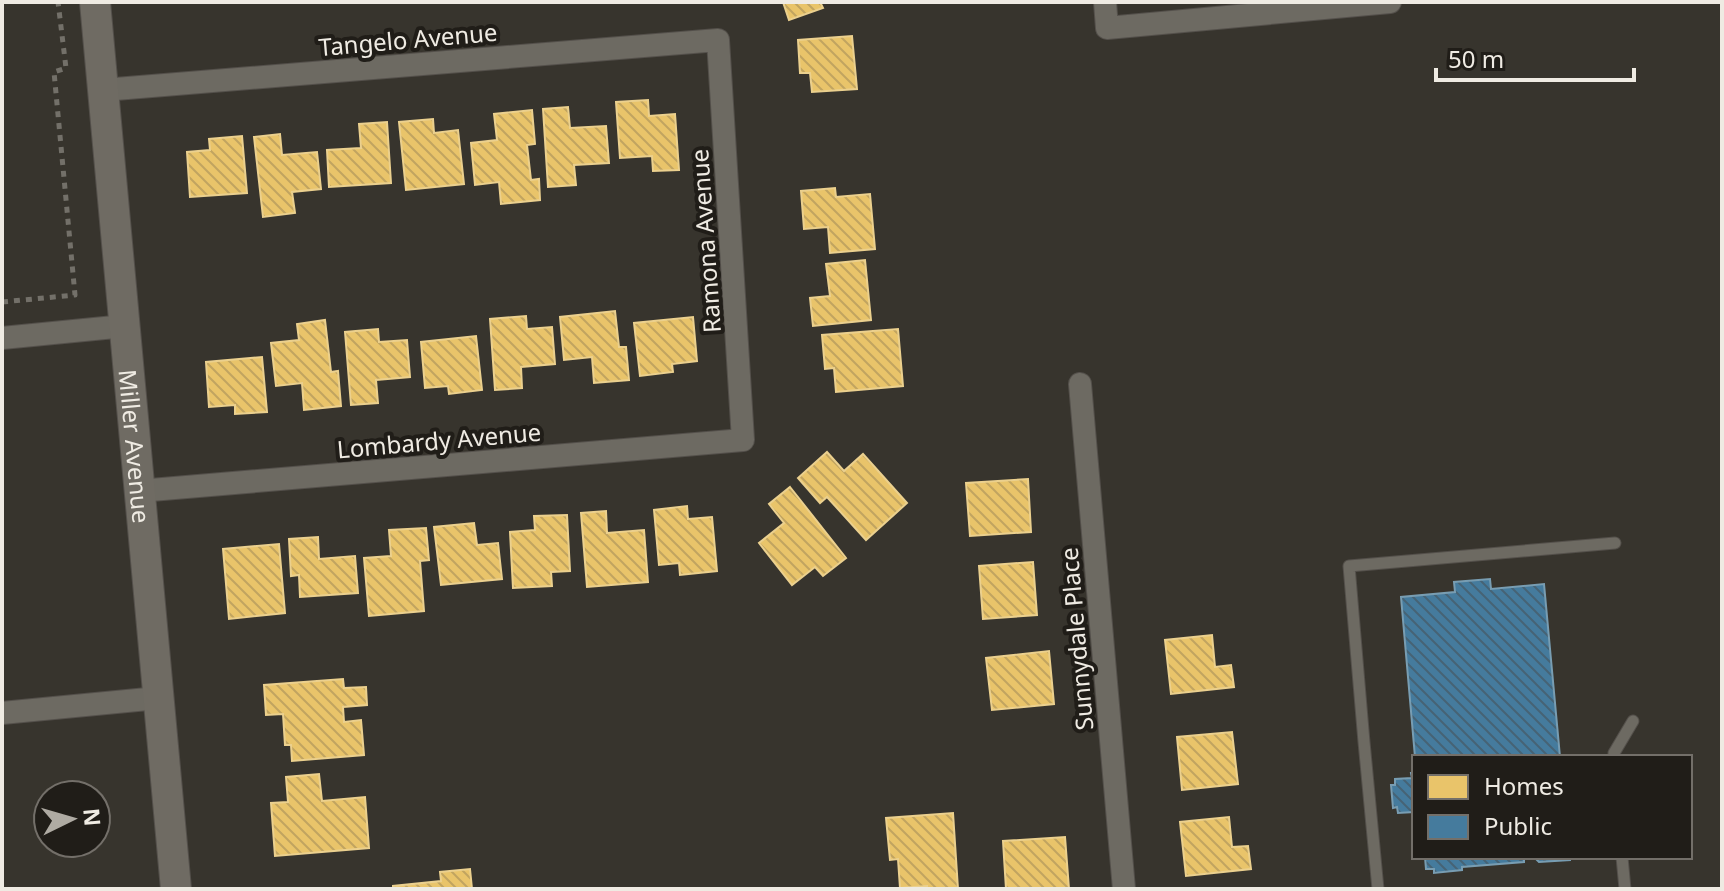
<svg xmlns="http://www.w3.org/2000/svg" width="1724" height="891" font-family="'Noto Sans',sans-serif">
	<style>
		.homes { fill: url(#homes-back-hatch); stroke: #ebd08e; stroke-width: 2 }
		.public { fill: url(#public-back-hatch); stroke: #789db2; stroke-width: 2 }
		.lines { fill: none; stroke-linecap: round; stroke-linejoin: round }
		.lane-casing { stroke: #54504b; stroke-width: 13 }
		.street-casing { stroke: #54504b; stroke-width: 24 }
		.secondary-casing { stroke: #54504b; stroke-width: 32 }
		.path { stroke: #737069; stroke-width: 5; stroke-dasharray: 6 6; stroke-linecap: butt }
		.lane { stroke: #6d6a62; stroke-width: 11 }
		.street { stroke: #6d6a62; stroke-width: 22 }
		.secondary { stroke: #6f6b63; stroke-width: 30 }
		.labels { text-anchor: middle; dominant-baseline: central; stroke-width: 8; stroke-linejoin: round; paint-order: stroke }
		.street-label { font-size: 24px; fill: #efebe3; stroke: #201d18 }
	</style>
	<defs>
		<pattern id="homes-back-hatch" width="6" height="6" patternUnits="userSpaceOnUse" patternTransform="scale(2)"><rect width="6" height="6" fill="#e9c46a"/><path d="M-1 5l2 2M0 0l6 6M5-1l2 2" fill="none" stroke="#c1a460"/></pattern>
		<pattern id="public-back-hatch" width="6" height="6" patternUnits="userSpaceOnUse" patternTransform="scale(2)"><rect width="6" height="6" fill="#457b9d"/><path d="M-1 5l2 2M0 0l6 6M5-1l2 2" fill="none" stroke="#466375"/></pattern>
	</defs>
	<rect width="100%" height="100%" fill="#37342d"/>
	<g class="homes">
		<path d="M783,2H820L823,8L789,20Z"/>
		<path d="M852,36L857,89L812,92L810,73H800L798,40Z"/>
		<path d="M648,100L649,116L675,114L679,170L653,171L652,156L620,158L616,102Z"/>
		<path d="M568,107L570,128L606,126L609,163L574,165L576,185L548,187L543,109Z"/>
		<path d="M532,110L535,144L527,145L531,180L539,179L540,200L501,204L499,182L475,185L471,143L497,140L494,114Z"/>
		<path d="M433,119L434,133L458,130L464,184L406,190L399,122Z"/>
		<path d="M387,122L391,183L329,187L327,150L361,148L359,124Z"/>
		<path d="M280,134L282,155L317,152L321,189L292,192L295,213L263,217L254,137Z"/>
		<path d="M242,136L247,193L190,197L187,152L210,150L209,139Z"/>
		<path d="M835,188L836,197L870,194L875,249L830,253L828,227L804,229L801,191Z"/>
		<path d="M865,260L871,320L813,326L810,298L830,296L826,264Z"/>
		<path d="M615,311L619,347H626L629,380L594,383L592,357L564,360L560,317Z"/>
		<path d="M526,316L527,329L552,327L555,364L521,367L522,388L495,390L490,319Z"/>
		<path d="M693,317L697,361L672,364L673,372L640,376L634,323Z"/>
		<path d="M325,320L331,372L338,371L341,406L304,410L302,383L276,386L271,343L299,340L297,324Z"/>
		<path d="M378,329L379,342L407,340L410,377L376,380L378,403L351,405L345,332Z"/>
		<path d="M898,329L903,386L836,392L834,368L825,369L822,335Z"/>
		<path d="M476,336L482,390L449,394L448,386L425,388L421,342Z"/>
		<path d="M262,357L267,412L235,414V405L209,407L206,362Z"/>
		<path d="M827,452L844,471L863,454L907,503L866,540L827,497L820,503L798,478Z"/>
		<path d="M1028,479L1031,532L970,536L966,483Z"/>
		<path d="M790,487L846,558L823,576L815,567L792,585L759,543L784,523L769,504Z"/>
		<path d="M687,506L688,519L712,517L717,571L680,575L679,563L659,565L654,510Z"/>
		<path d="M606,511L607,533L644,530L648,582L587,587L581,513Z"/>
		<path d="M567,515L570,571L551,572L552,586L513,588L510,532L535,530L534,516Z"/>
		<path d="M474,523L477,545L498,543L502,579L441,585L434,527Z"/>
		<path d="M426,528L429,560L420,561L424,611L369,616L364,558L391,556L389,530Z"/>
		<path d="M318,537L319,559L355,556L358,593L300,597L299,575L291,576L289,539Z"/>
		<path d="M279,544L285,613L229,619L223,549Z"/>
		<path d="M1033,562L1037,615L983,619L979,566Z"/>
		<path d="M1212,635L1215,667L1231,665L1234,687L1171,694L1165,640Z"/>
		<path d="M1049,651L1054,704L992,710L986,658Z"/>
		<path d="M343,679L344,688L366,687L367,705L343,707L344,722L361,720L364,755L292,761L291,745H285L283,714L266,715L264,685Z"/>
		<path d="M1232,732L1238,784L1182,790L1177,737Z"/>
		<path d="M319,774L322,801L365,797L369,848L275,856L271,803L288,802L286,777Z"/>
		<path d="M953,813L958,889H927V886L900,888L898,859L890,860L886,818Z"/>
		<path d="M1229,817L1232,847L1248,846L1251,869L1186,876L1180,822Z"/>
		<path d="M1065,837L1069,889H1006L1003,841Z"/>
		<path d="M470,869L472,889H393V886L441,881L440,872Z"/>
	</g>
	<g class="public">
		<path d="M1490,579L1491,589L1544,584L1560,757H1415L1401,597L1455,592L1454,582Z"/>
		<path d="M1411,773H1414V812L1398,813L1397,807L1393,808L1391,785H1395V779L1412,778Z"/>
		<path d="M1425,857H1570V860L1539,862L1535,858L1524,859V862L1462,867V870L1434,873V869H1426Z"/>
	</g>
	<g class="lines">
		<g class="lane-casing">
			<g id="lane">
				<path d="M1614,757V753L1633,721"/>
				<path d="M1622,857L1625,889"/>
				<path d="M1378,889L1364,742L1349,566L1615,543"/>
			</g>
		</g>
		<g class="street-casing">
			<g id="street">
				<path d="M1105,2L1107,28L1390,2"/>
				<path d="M103,90L718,40L743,440L139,491"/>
				<path d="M2,338L125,326"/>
				<path d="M1080,384L1124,889"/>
				<path d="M2,713L158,698"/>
			</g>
		</g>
		<g class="secondary-casing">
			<g id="secondary">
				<path id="s1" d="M95,2L176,889"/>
			</g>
		</g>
		<path class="path" d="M2,302L75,295L54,72L66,68L58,2"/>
		<use href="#lane" class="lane"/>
		<use href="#street" class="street"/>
		<use href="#secondary" class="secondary"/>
	</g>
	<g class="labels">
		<g class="street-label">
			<text transform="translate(408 39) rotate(-5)">Tangelo Avenue</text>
			<text transform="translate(705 241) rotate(-94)">Ramona Avenue</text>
			<text transform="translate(439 440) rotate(-5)">Lombardy Avenue</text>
			<text stroke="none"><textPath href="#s1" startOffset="446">Miller Avenue</textPath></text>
			<text transform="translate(1076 639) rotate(-95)">Sunnydale Place</text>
		</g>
	</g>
	<rect width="1724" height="891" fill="none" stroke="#efebe3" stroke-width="8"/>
	<rect x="1412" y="755" width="280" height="104" fill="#201d18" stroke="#736f69" stroke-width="2"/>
	<rect x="1428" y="775" width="40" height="24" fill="#e9c46a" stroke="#736f69" stroke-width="2"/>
	<text x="1484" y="795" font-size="24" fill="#efebe3">Homes</text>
	<rect x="1428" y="815" width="40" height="24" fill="#457b9d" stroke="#736f69" stroke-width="2"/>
	<text x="1484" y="835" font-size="24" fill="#efebe3">Public</text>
	<g transform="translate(72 819) rotate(85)"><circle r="38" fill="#201d18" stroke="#736f69" stroke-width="2"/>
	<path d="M0-6L14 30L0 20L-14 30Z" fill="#afaba3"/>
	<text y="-12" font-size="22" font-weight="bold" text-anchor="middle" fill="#efebe3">N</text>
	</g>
	<path d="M1436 68v12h198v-12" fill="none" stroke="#efebe3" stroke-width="4"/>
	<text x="1448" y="68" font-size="24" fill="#efebe3" stroke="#201d18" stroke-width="6" paint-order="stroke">50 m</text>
</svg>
